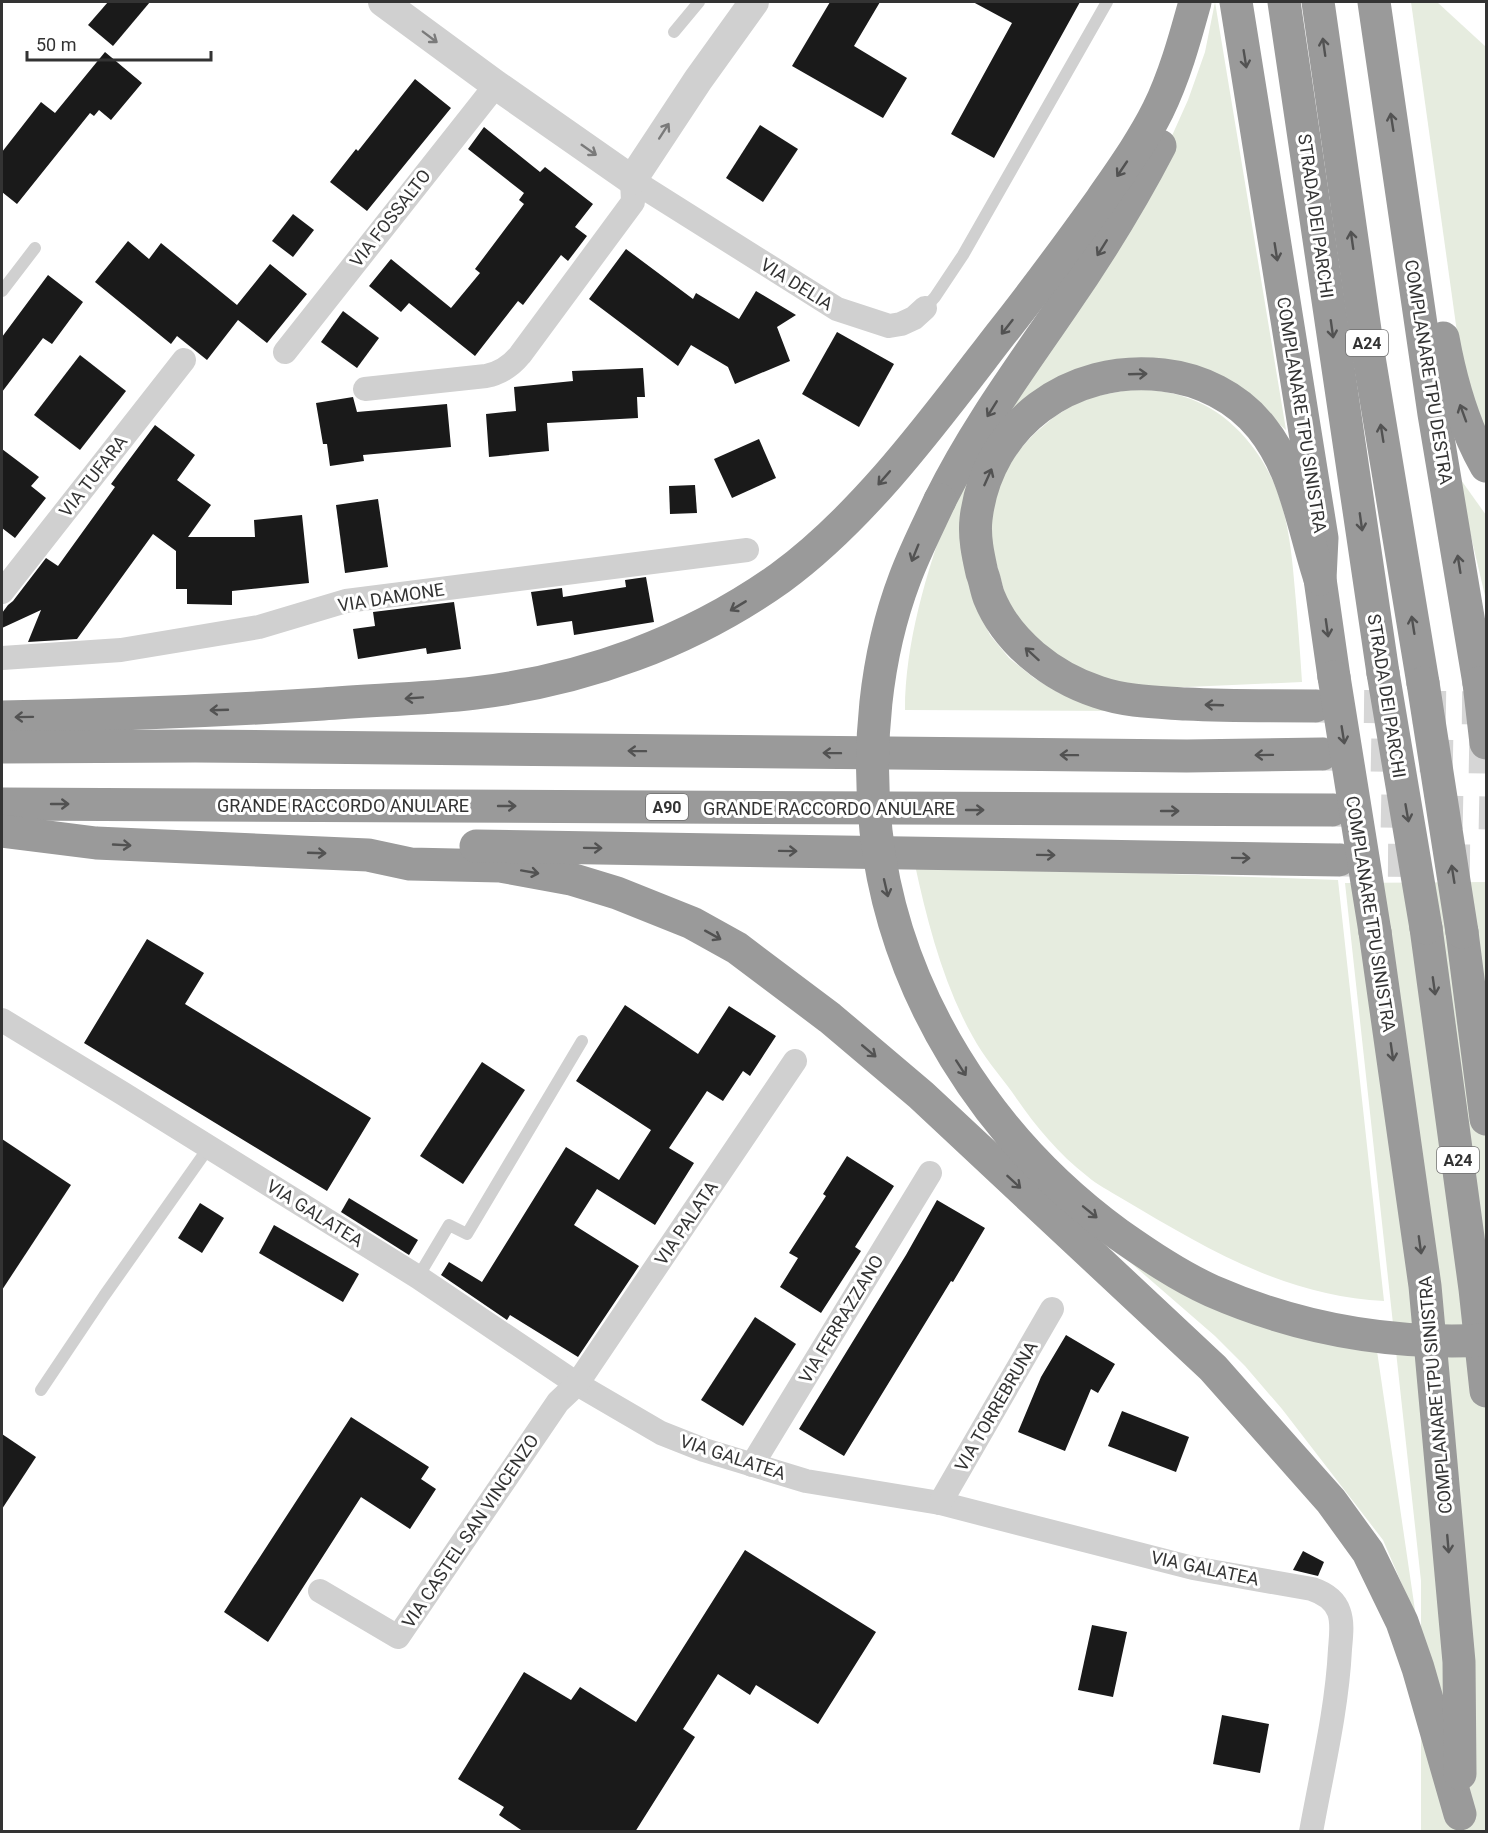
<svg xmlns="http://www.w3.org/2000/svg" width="1488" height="1833" font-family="Roboto,sans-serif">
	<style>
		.green { fill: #e6ecdf }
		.building { fill: #1a1a1a }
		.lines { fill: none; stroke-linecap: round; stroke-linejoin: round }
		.motorway-tunnel { stroke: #d6d6d6; stroke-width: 33; stroke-dasharray: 33 16; stroke-linecap: butt }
		.service { stroke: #d0d0d0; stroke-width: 12 }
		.minor { stroke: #d0d0d0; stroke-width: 24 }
		.tertiary { stroke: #d0d0d0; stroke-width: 30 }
		.motorway { stroke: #9a9a9a; stroke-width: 33 }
		.motorway-bridge { stroke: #9a9a9a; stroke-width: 33 }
		.oneway { stroke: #7a7a7a }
		.oneway2 { stroke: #525252 }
		.labels { text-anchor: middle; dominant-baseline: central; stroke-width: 6; stroke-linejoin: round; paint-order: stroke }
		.shield { fill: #fff; stroke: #707070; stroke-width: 1.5 }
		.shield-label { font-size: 16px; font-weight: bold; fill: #333 }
		.street-label { font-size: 18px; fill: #333; stroke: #fff }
	</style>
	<rect width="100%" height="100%" fill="#fff"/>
	<g class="green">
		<path d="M1215,2L1286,430L1269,415L1156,361L1000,426L975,603L990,635L1009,658L1034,678L1059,693L1098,706L1132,711L905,710C905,636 932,553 959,485L1166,149L1188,100L1205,52Z"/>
		<path d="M1411,2H1437L1486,47V440L1462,368Z"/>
		<path d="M1134,389C1176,390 1210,401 1240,432C1284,479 1290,530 1295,591C1298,622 1300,652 1302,682L1164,688L1128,686L1062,663L1011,616L989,536L997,491L1007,469L1019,450L1034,434L1054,417L1075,404L1096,396Z"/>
		<path d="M1456,473L1486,515V600Z"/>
		<path d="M915,865L1338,880L1384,1301C1316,1298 1251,1272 1192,1239C1168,1226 1145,1212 1121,1198C1110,1191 1097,1185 1087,1176C1057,1153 1033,1123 1012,1092C999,1074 983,1056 973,1037C944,986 927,921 915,865Z"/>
		<path d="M1486,882V1831H1421V1581L1345,883Z"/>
		<path d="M1124,1257L1377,1351L1416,1617L1383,1540L1282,1409L1245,1366L1215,1336Z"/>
	</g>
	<g class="building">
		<path d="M108,2H150L113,46L88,25Z"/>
		<path d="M830,2H880L854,46L907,78L883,118L792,66Z"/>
		<path d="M973,2H1080L994,158L951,134L1012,23Z"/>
		<path d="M105,52L142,83L111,120L99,110L94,116L90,113L17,204L2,192V152L41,102L55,113Z"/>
		<path d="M415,79L451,108L367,211L330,182L356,149L358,151Z"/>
		<path d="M760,125L798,149L763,202L726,178Z"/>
		<path d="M484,127L540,172L545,167L593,204L575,227L587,236L568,261L561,255L523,305L518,301L475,356L409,303L401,312L369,286L391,259L451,308L480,273L475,269L524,204L519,200L524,193L468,149Z"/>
		<path d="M293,214L314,230L293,257L272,241Z"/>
		<path d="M128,241L149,259L161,243L237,305L270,264L307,294L267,343L238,320L207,360L177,336L171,344L95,282Z"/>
		<path d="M626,249L693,299L696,293L739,319L756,291L796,315L777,327L790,361L735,384L728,367L691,345L678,366L589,299Z"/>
		<path d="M48,275L83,302L52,344L43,338L2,392V337Z"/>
		<path d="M343,311L379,338L357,368L321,342Z"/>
		<path d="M837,332L894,364L859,427L802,394Z"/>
		<path d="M80,355L126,391L80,450L34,415Z"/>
		<path d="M643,368L645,397H637L638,418L547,423L549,451L489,457L486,414L516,411L514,387L573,381L572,371Z"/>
		<path d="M353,397L357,412L447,404L451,447L363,455L364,461L330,466L327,444H323L316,403Z"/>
		<path d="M155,425L195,455L177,480L211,505L188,537H255L254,520L302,515L309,583L232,591V605L187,604V589H176V551L153,534L77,639L28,642L41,610L2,628V613L8,605L13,601L46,558L58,566L115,487L111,484Z"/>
		<path d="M759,439L776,478L732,498L714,459Z"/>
		<path d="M2,449L39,477L31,486L46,498L15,538L2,528Z"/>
		<path d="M695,485L697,513L670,514L669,486Z"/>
		<path d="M378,499L388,567L345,573L336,505Z"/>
		<path d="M646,577L654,622L574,635L572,621L537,626L531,592L562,588L563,597L626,587L625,580Z"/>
		<path d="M454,602L461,649L427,654L426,648L358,659L353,629L375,626L373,612Z"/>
		<path d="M147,939L204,973L185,1004L371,1118L327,1191L84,1043Z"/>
		<path d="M625,1005L698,1054L729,1006L776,1036L750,1076L743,1071L723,1101L707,1091L669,1148L694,1163L655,1225L597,1189L574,1225L639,1266L578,1357L510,1315L507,1320L441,1275L449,1262L482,1282L566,1147L619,1180L651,1130L576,1081Z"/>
		<path d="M482,1062L525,1090L463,1184L420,1156Z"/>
		<path d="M2,1139L71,1185L2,1290Z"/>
		<path d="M847,1156L894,1186L855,1247L861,1251L821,1313L780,1287L798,1258L789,1253L826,1196L823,1194Z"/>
		<path d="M349,1198L418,1240L409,1255L341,1212Z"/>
		<path d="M937,1200L985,1228L953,1282L951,1281L844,1456L799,1429L906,1255Z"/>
		<path d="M200,1203L224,1218L202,1253L178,1238Z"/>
		<path d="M274,1225L359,1274L343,1302L259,1253Z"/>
		<path d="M755,1317L796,1344L743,1426L701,1400Z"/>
		<path d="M1066,1335L1115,1364L1098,1393L1091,1389L1065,1451L1018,1432L1041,1377Z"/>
		<path d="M1122,1411L1189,1437L1176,1472L1108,1446Z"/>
		<path d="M351,1417L429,1467L421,1479L436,1489L410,1529L361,1497L268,1642L224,1612Z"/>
		<path d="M2,1434L36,1457L2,1509Z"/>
		<path d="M745,1550L876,1632L818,1724L756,1685L750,1695L718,1674L683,1729L695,1737L635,1832H524L499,1815L504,1807L458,1779L524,1672L571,1700L580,1687L636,1722Z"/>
		<path d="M1303,1551L1324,1562L1318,1576L1293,1570Z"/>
		<path d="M1092,1625L1127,1632L1113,1697L1078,1690Z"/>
		<path d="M1222,1715L1269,1724L1260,1773L1213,1764Z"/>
	</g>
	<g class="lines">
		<g class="motorway-tunnel">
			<path d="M1315,706L1486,708"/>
			<path d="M1322,754L1486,757"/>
			<path d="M1332,810L1486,813"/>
			<path d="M1339,860L1486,861"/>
		</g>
		<g class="service">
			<path d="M674,32L699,2"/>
			<path d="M2,291L35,248"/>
			<path d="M925,308L935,297L963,255L1107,2"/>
			<path d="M418,1277L449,1225L467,1234L582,1041"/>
			<path d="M41,1390L104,1296L209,1147"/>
		</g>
		<g class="minor">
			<path d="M632,180L837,309L889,326L901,324L914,318L925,308"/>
			<path d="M285,352L496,85"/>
			<path d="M365,389L486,376C501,373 511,366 520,355L633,202L632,180"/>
			<path d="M2,592L184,360"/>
			<path d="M2,658L121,650L259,627L346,601L747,550"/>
			<path d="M2,1020L122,1093L418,1277L577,1384L661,1433L704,1450L806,1481L940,1503L1193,1568L1312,1589C1324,1593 1335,1600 1339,1612C1343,1623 1341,1637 1340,1649C1337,1710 1322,1771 1311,1832"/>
			<path d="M752,1465L930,1173"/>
			<path d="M940,1503L1052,1309"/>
			<path d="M320,1591L398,1637L558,1402L577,1384L795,1061"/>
		</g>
		<path class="tertiary" d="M383,2L496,85L632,180L698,80L754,2"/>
		<g class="motorway">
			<path d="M1236,2L1322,538L1320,579L1334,677"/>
			<path d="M1284,2L1383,673"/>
			<path d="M1318,2L1368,351L1423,683"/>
			<path d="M1374,2L1434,414L1479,683"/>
			<path d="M1443,338C1451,382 1464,427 1486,466"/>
			<path d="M940,500C974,431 1019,370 1062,307C1098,255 1131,202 1160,146"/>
			<path d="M1315,706C1272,706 1229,706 1186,704C1155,702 1127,702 1098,692C1052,677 1007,642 989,597C986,589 985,580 982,573C978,555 974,537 976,519C987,424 1071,364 1163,375C1200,379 1237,397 1261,427C1296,470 1303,528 1320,579"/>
			<path d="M2,717C109,715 216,711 323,704C373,700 425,699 475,693C584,680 690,642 780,578C865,516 936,418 1000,335C1035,291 1068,246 1101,200C1121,171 1142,142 1158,110C1175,75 1185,38 1195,2"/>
			<path d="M2,747L195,746L1187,756L1322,754"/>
			<path d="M2,804L1332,810"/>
			<path d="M2,831L96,843L368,855L410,864L500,866L571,879L617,893L692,923L737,948L830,1018L921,1095L1213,1368L1331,1501L1368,1552L1402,1622L1418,1668L1460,1814"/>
			<path d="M476,846L1339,860"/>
			<path d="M1426,928L1475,1289L1486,1391"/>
			<path d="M1375,932L1425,1286L1459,1662L1460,1774"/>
			<path d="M1462,932L1486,1119"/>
		</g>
		<g class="motorway-bridge">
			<path d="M940,500C928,526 915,551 905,578C875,657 867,748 876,831C894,993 988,1139 1118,1234C1148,1255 1179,1276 1212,1291C1299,1329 1392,1345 1486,1340"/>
			<path d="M1383,673L1426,928"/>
			<path d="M1334,677L1375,932"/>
			<path d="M1423,683L1462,932"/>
			<path d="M1479,683L1486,743"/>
		</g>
	</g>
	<defs><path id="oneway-shaft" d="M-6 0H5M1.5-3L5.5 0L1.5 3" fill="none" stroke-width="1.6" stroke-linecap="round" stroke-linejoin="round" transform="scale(1.5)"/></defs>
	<g class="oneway">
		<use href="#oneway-shaft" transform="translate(430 37) rotate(37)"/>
		<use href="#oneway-shaft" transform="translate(664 131) rotate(-57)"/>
		<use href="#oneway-shaft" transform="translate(589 150) rotate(35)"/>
	</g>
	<g class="oneway2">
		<use href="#oneway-shaft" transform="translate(1324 47) rotate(-98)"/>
		<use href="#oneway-shaft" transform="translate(1245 59) rotate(81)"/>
		<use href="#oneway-shaft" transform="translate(1392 122) rotate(-99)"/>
		<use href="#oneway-shaft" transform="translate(1122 169) rotate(124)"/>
		<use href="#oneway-shaft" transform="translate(1352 240) rotate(-98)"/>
		<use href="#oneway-shaft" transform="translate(1102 248) rotate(122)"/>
		<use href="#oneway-shaft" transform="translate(1276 252) rotate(81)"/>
		<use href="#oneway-shaft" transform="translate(1007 327) rotate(128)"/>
		<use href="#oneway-shaft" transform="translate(1332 329) rotate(82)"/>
		<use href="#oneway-shaft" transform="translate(1138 374) rotate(-2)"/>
		<use href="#oneway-shaft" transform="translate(992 409) rotate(122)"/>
		<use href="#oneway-shaft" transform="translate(1463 413) rotate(-110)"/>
		<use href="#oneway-shaft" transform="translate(1382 433) rotate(-99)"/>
		<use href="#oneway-shaft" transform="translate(988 477) rotate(-66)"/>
		<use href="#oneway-shaft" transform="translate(884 478) rotate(131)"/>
		<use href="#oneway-shaft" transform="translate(1361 522) rotate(82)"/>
		<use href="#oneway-shaft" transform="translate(915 553) rotate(112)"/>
		<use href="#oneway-shaft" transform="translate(1459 564) rotate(-99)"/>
		<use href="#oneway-shaft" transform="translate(738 606) rotate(149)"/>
		<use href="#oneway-shaft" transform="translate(1413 625) rotate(-99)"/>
		<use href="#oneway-shaft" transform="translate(1327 628) rotate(82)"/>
		<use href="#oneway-shaft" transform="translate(1032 654) rotate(-138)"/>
		<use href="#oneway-shaft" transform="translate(414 698) rotate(176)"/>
		<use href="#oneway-shaft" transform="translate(1214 705) rotate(-178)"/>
		<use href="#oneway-shaft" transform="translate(219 710) rotate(178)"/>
		<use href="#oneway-shaft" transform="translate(24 717) rotate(179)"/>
		<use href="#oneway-shaft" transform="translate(1343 735) rotate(81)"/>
		<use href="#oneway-shaft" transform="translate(637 751) rotate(-179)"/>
		<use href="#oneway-shaft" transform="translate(832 753) rotate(-179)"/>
		<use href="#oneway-shaft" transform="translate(1069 755) rotate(-179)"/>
		<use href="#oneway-shaft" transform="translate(1264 755) rotate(179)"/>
		<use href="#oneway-shaft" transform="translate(60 804)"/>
		<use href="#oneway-shaft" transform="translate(507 806)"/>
		<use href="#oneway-shaft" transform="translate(975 810)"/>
		<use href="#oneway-shaft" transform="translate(1170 811)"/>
		<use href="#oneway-shaft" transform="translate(1407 813) rotate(80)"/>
		<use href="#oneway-shaft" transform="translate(122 845) rotate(3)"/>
		<use href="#oneway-shaft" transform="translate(593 848) rotate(1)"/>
		<use href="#oneway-shaft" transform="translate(788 851) rotate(1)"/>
		<use href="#oneway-shaft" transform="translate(317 853) rotate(2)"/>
		<use href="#oneway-shaft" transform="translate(1046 855) rotate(1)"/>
		<use href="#oneway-shaft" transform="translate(1241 858) rotate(1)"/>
		<use href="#oneway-shaft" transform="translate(530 872) rotate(10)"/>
		<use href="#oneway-shaft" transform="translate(1453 874) rotate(-99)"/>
		<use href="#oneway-shaft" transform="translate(886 888) rotate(77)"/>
		<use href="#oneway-shaft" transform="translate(713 935) rotate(29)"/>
		<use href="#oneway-shaft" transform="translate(1434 986) rotate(82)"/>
		<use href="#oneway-shaft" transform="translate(869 1051) rotate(40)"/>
		<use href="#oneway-shaft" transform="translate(1392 1052) rotate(82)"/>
		<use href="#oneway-shaft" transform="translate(961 1068) rotate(57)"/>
		<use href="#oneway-shaft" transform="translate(1014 1182) rotate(43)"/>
		<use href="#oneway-shaft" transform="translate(1090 1212) rotate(39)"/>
		<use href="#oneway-shaft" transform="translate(1420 1245) rotate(82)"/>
		<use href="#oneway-shaft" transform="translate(1448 1544) rotate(85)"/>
	</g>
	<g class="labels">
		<g class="shield">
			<rect x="1346" y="330" width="42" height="26" rx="4.5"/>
			<rect x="646" y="794" width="42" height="26" rx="4.5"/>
			<rect x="1437" y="1147" width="42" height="26" rx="4.5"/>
		</g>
		<g class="shield-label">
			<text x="1367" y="343">A24</text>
			<text x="667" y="807">A90</text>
			<text x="1458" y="1160">A24</text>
		</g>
		<g class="street-label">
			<text transform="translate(1316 216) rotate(82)">STRADA DEI PARCHI</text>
			<text transform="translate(390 218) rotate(-52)">VIA FOSSALTO</text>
			<text transform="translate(797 284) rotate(32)">VIA DELIA</text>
			<text transform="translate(1429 372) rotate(81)">COMPLANARE TPU DESTRA</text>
			<text transform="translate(1302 415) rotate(81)">COMPLANARE TPU SINISTRA</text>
			<text transform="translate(93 476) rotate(-52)">VIA TUFARA</text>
			<text transform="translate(391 597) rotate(-9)">VIA DAMONE</text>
			<text transform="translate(1387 696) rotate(81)">STRADA DEI PARCHI</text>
			<text x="343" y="805">GRANDE RACCORDO ANULARE</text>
			<text x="829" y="808">GRANDE RACCORDO ANULARE</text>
			<text transform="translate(1371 914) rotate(81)">COMPLANARE TPU SINISTRA</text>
			<text transform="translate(315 1213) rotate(32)">VIA GALATEA</text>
			<text transform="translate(686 1223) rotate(-56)">VIA PALATA</text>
			<text transform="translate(841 1319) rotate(-59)">VIA FERRAZZANO</text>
			<text transform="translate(1435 1395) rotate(-95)">COMPLANARE TPU SINISTRA</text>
			<text transform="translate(996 1406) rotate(-60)">VIA TORREBRUNA</text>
			<text transform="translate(733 1457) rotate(18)">VIA GALATEA</text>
			<text transform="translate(470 1531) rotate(-56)">VIA CASTEL SAN VINCENZO</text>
			<text transform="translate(1205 1568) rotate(12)">VIA GALATEA</text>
		</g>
	</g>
	<rect width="1488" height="1833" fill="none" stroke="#333333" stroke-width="6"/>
	<path d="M27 51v9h184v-9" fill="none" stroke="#333333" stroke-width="3"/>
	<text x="36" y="51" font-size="18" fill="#333333" stroke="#ffffff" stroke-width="4.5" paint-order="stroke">50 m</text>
</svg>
